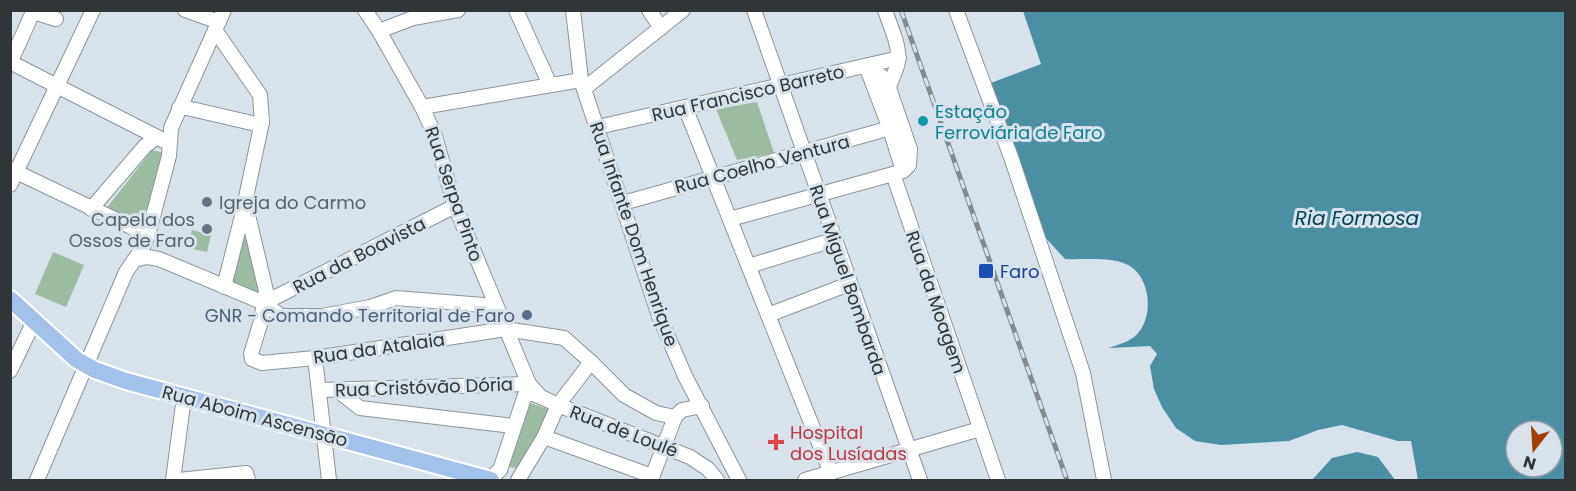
<svg xmlns="http://www.w3.org/2000/svg" width="1576" height="491" font-family="Poppins,sans-serif">
	<style>
		.green { fill: #9bbca1 }
		.water { fill: #4b90a2; fill-rule: evenodd }
		.lines { fill: none; stroke-linecap: round; stroke-linejoin: round }
		.minor-casing { stroke: #8b959d; stroke-width: 16 }
		.major-casing { stroke: #fff; stroke-width: 20 }
		.minor { stroke: #fff; stroke-width: 14 }
		.major { stroke: #a3c2eb; stroke-width: 16 }
		.rail-casing { stroke: #838b91; stroke-width: 5 }
		.rail { stroke: #d7e2eb; stroke-width: 3; stroke-dasharray: 9; stroke-linecap: butt }
		.culture-dot { fill: #0f9aa8; stroke: #d7e2eb; stroke-width: 2 }
		.worship-dot { fill: #6b7280; stroke: #d7e2eb; stroke-width: 2 }
		.transit-dot { fill: #1a4fb4; stroke: #d7e2eb; stroke-width: 2 }
		.service-dot { fill: #5c6f8a; stroke: #d7e2eb; stroke-width: 2 }
		.health-dot { fill: #e0444e; stroke: #d7e2eb; stroke-width: 2 }
		.labels { text-anchor: middle; dominant-baseline: central; stroke-width: 6; stroke-linejoin: round; paint-order: stroke }
		.street-label { font-size: 18px; fill: #303538; stroke: #d7e2eb }
		.culture-label { font-size: 18px; fill: #0d838f; stroke: #d7e2eb; text-anchor: start }
		.worship-label { font-size: 18px; fill: #5b616d; stroke: #d7e2eb; text-anchor: start }
		.transit-label { font-size: 18px; fill: #164399; stroke: #d7e2eb; text-anchor: start }
		.service-label { font-size: 18px; fill: #4e5e75; stroke: #d7e2eb; text-anchor: end }
		.health-label { font-size: 18px; fill: #be3a42; stroke: #d7e2eb; text-anchor: start }
		.water-label { font-size: 20px; font-style: italic; fill: #014351; stroke: #d7e2eb }
	</style>
	<rect width="100%" height="100%" fill="#d7e2eb"/>
	<g class="green">
		<path d="M757,102L774,153L737,160L716,109Z"/>
		<path d="M152,150L164,153L144,225L106,209Z"/>
		<path d="M245,225L260,290L259,296L231,284Z"/>
		<path d="M192,230L211,235L207,252L188,248Z"/>
		<path d="M53,252L84,265L66,307L35,294Z"/>
		<path d="M531,403L550,410L551,415L520,466L515,468L510,467L507,463L526,406Z"/>
	</g>
	<g class="water">
		<path d="M1023,11H1565V480H1418L1411,441H1398L1342,425L1318,430L1289,441L1221,445L1195,441L1176,428L1162,407L1154,389L1150,366L1157,354L1150,346L1109,348C1117,345 1128,342 1134,337C1154,321 1152,280 1130,266C1113,256 1084,260 1065,259L1043,235L991,83L1041,64ZM1516,431H1552V467H1516Z"/>
		<path d="M1357,452L1378,457L1395,480H1312L1332,458Z"/>
	</g>
	<g class="lines">
		<g class="minor-casing">
			<g id="minor">
				<path d="M185,10L219,22"/>
				<path d="M365,10L379,31L422,107L434,133L455,206L529,384L541,397L558,405L690,457L708,469L717,480"/>
				<path d="M516,10L550,85"/>
				<path d="M573,10L581,80L659,316L685,376L739,480"/>
				<path d="M649,10L661,28"/>
				<path d="M754,10L920,480"/>
				<path d="M885,10C890,26 900,45 898,61C897,71 891,78 889,88"/>
				<path d="M956,10L1011,157L1083,373L1104,480"/>
				<path d="M215,30L260,95L262,122L245,202L266,291L261,321L251,354L252,359L262,363L315,358L506,329L564,338L591,362L624,395L656,413L675,417"/>
				<path d="M379,31L413,18L458,10"/>
				<path d="M10,62L157,137"/>
				<path d="M10,63L33,12L56,19"/>
				<path d="M866,66L890,129L903,171"/>
				<path d="M585,88L683,10"/>
				<path d="M422,107L581,80"/>
				<path d="M685,107L831,473"/>
				<path d="M179,108H187L256,124L262,122"/>
				<path d="M598,127L899,58"/>
				<path d="M10,169L148,235"/>
				<path d="M893,174L998,480"/>
				<path d="M10,185L93,10"/>
				<path d="M623,203L901,125"/>
				<path d="M91,209L145,146L157,137L164,141"/>
				<path d="M730,219L893,174L903,171L909,165L910,149L889,88L884,78L866,66"/>
				<path d="M134,260L147,257L159,259L264,303L281,316H322L370,307L396,298L496,306"/>
				<path d="M749,266L833,240"/>
				<path d="M224,287L245,204"/>
				<path d="M264,303L455,206"/>
				<path d="M768,315L849,284"/>
				<path d="M315,358L329,480"/>
				<path d="M10,371L34,321"/>
				<path d="M319,390L529,384"/>
				<path d="M337,390L360,408L513,426"/>
				<path d="M544,437L652,476"/>
				<path d="M37,480L126,272L142,249L148,235L169,156L171,128L224,10"/>
				<path d="M173,480L184,397"/>
				<path d="M179,480L246,473L248,480"/>
				<path d="M488,480L500,470L525,395L530,393L541,397"/>
				<path d="M518,480L544,437L558,405L591,362"/>
				<path d="M651,480L675,417L682,410L702,406"/>
				<path d="M805,480L980,429"/>
			</g>
		</g>
		<g class="major-casing">
			<path id="major" d="M10,299L77,360L95,370L126,381L491,480"/>
		</g>
		<use href="#minor" class="minor"/>
		<use href="#major" class="major"/>
		<g class="rail-casing">
			<path id="rail" d="M901,10L1067,480"/>
		</g>
		<use href="#rail" class="rail"/>
	</g>
	<circle class="culture-dot" cx="923" cy="121" r="6"/>
	<g class="worship-dot">
		<circle cx="207" cy="202" r="6"/>
		<circle cx="207" cy="229" r="6"/>
	</g>
	<rect class="transit-dot" x="978" y="263" width="16" height="16" rx="3"/>
	<circle class="service-dot" cx="527" cy="315" r="6"/>
	<path class="health-dot" d="M773 433h6v6h6v6h-6v6h-6v-6h-6v-6h6z"/>
	<g class="labels">
		<g class="street-label">
			<text transform="translate(748 93) rotate(-13)">Rua Francisco Barreto</text>
			<text transform="translate(762 164) rotate(-15)">Rua Coelho Ventura</text>
			<text transform="translate(454 194) rotate(71)">Rua Serpa Pinto</text>
			<text transform="translate(634 234) rotate(71)">Rua Infante Dom Henrique</text>
			<text transform="translate(359 255) rotate(-27)">Rua da Boavista</text>
			<text transform="translate(848 280) rotate(71)">Rua Miguel Bombarda</text>
			<text transform="translate(936 302) rotate(71)">Rua da Moagem</text>
			<text transform="translate(379 348) rotate(-8)">Rua da Atalaia</text>
			<text transform="translate(424 387) rotate(-2)">Rua Cristóvão Dória</text>
			<text transform="translate(255 416) rotate(15)">Rua Aboim Ascensão</text>
			<text transform="translate(624 431) rotate(21)">Rua de Loulé</text>
		</g>
		<g class="culture-label">
			<text x="935" y="111">Estação<tspan x="935" dy="21">Ferroviária de Faro</tspan></text>
		</g>
		<g class="worship-label">
			<text x="219" y="202">Igreja do Carmo</text>
			<text x="195" y="219" text-anchor="end">Capela dos<tspan x="195" dy="21">Ossos de Faro</tspan></text>
		</g>
		<g class="transit-label">
			<text x="1000" y="271">Faro</text>
		</g>
		<g class="service-label">
			<text x="515" y="315">GNR - Comando Territorial de Faro</text>
		</g>
		<g class="health-label">
			<text x="790" y="432">Hospital<tspan x="790" dy="21">dos Lusíadas</tspan></text>
		</g>
		<g class="water-label">
			<text x="1357" y="218">Ria Formosa</text>
		</g>
	</g>
	<rect width="1576" height="491" fill="none" stroke="#303538" stroke-width="24"/>
	<g transform="translate(1534 449) rotate(197)"><circle r="28" fill="#d7e2eb" stroke="#949da3" stroke-width="1.5"/>
	<path d="M0-4.5L10 22L0 15L-10 22Z" fill="#a23f03"/>
	<text y="-9" font-size="16" font-weight="bold" text-anchor="middle" fill="#303538">N</text>
	</g>
</svg>
